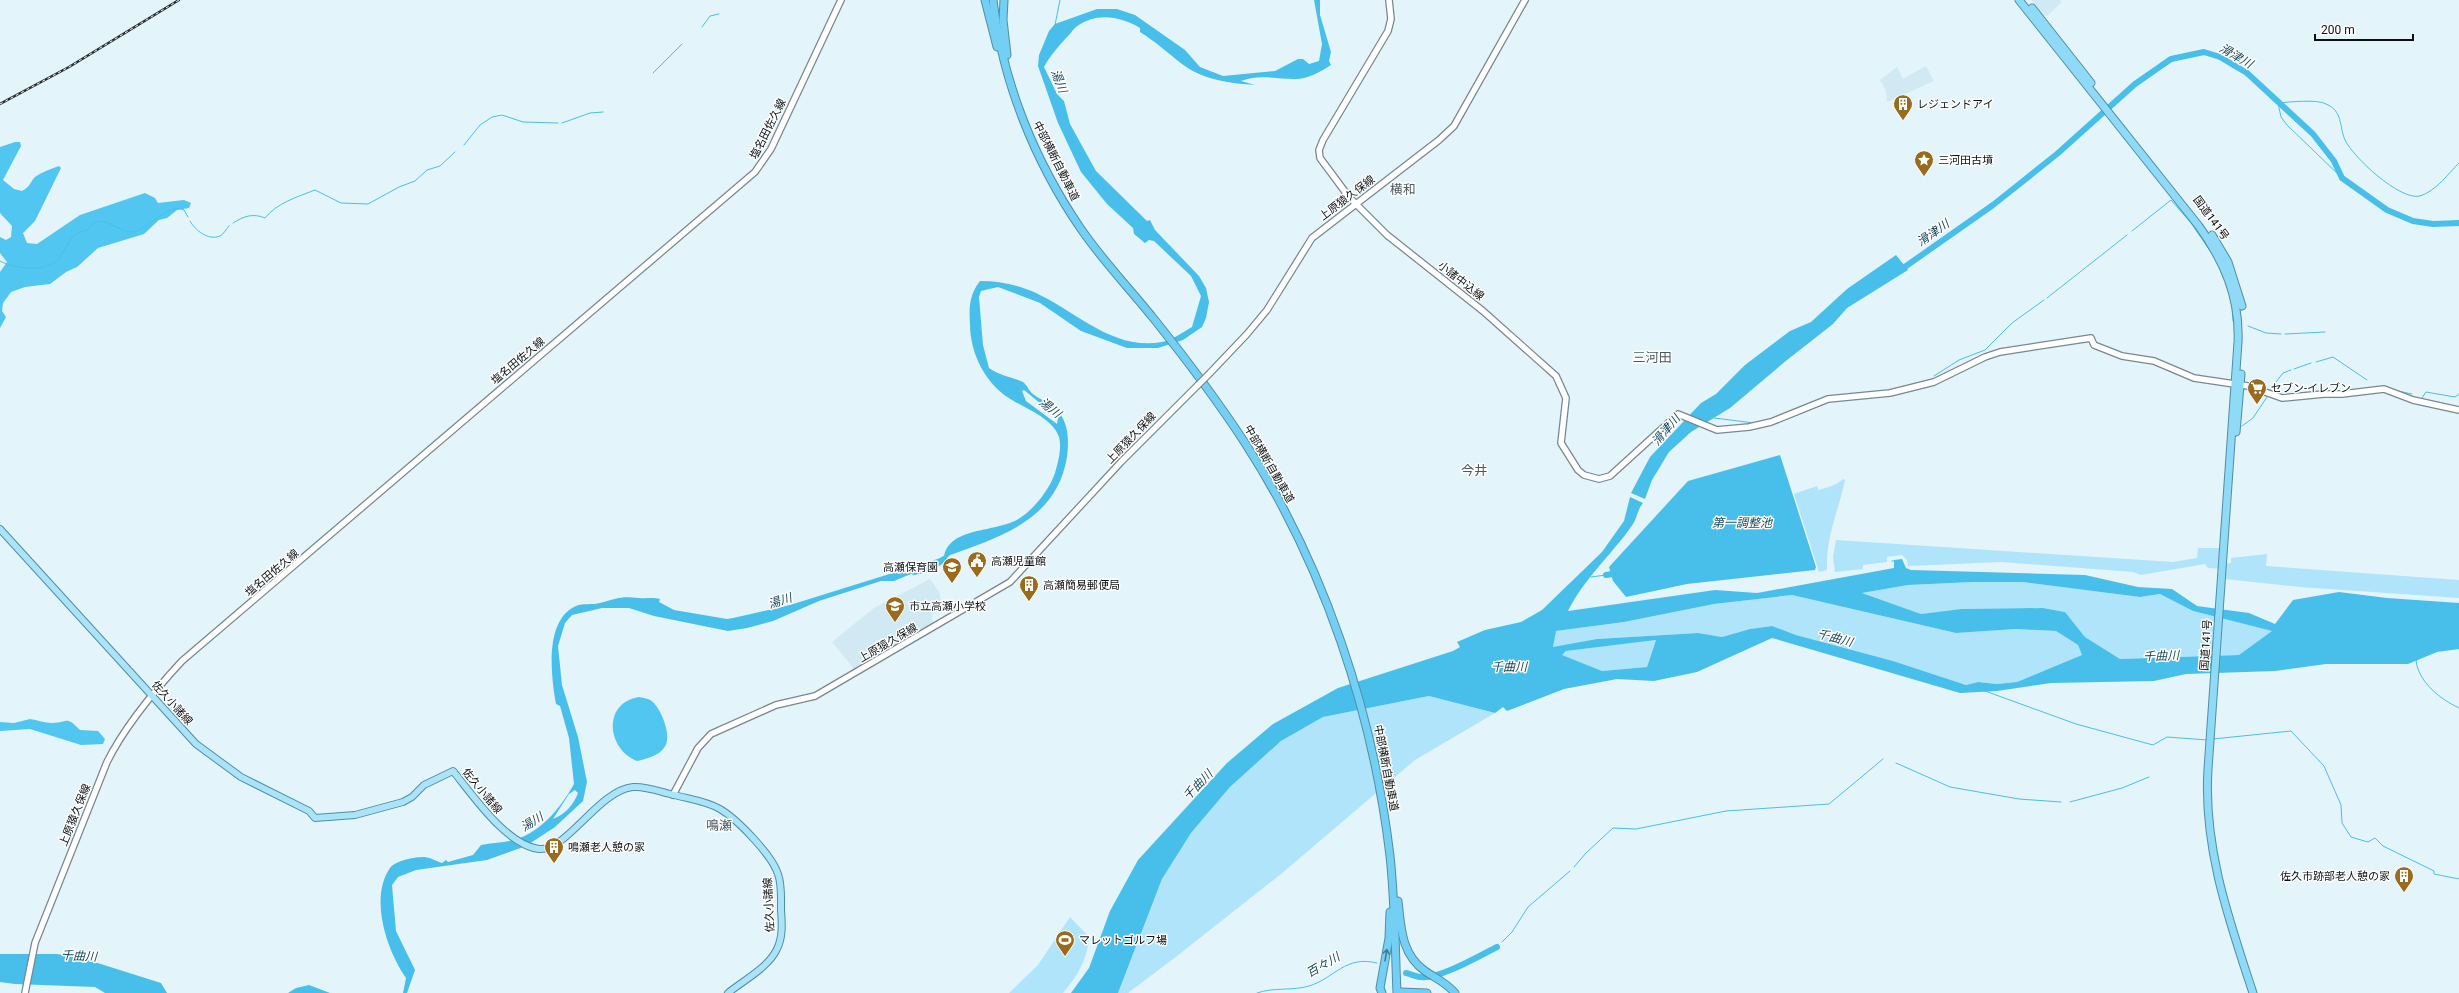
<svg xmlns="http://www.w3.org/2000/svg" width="2459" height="993" font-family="Roboto,'Noto Sans JP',sans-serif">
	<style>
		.built { fill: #d0e9f3 }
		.green { fill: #afe4fb }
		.forest { fill: #51c6f1 }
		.water { fill: #48bfea; fill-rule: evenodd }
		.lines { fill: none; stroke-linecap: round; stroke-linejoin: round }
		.stream { stroke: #48bfea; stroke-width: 1 }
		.river { stroke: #48bfea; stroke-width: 6 }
		.secondary-casing { stroke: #79888e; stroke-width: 8 }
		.primary-casing { stroke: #4f8ea6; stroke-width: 8 }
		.trunk-casing { stroke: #4f8ea6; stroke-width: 9 }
		.motorway-casing { stroke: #4f8ea6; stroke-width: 9 }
		.secondary { stroke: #fff; stroke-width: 5.5 }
		.primary { stroke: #abe3f8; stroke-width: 6 }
		.trunk { stroke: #8fdaf6; stroke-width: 7 }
		.motorway { stroke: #73d0f4; stroke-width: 7 }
		.rail-casing { stroke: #262d30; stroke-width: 2.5 }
		.rail { stroke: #fefefe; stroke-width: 1; stroke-dasharray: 3; stroke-linecap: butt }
		.secondary-bridge-casing { stroke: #79888e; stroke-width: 8; stroke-linecap: butt }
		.secondary-bridge { stroke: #fff; stroke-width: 5.5 }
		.oneway { stroke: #457a8f }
		.labels { text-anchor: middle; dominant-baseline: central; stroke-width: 3; stroke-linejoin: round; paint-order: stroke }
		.poi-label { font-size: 11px; fill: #0c1214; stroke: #fefefe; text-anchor: start }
		.street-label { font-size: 11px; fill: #0c1214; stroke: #fefefe }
		.water-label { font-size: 12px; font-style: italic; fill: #1a4b5d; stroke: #fefefe }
		.quarter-label { font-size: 13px; fill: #4c5a60; stroke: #fefefe }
	</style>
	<rect width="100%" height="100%" fill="#e3f4fb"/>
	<g class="built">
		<path d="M2031,0H2060L2062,2L2047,16H2044Z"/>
		<path d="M1926,66L1934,81L1887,102L1886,91L1880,80L1897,67L1903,79Z"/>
		<path d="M930,579L939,592L943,610L932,614L933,625L855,670L832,642L874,608Z"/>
	</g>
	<g class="green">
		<path d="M1843,479L1845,480C1838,514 1826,534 1827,570L1819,572L1794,494L1817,486L1818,490C1826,488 1838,485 1843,479Z"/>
		<path d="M1836,540L2173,562L2197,558L2198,548H2220L2219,564L2231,563V558L2267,554L2266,566L2459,580V598L2300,587L2225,579V569L2208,568L2205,564L2141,575L2133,572L2001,562L1908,566L1907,560L1902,555L1887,557V562L1863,565V569L1835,572L1833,557Z"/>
		<path d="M1973,582H2023L2140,597L2160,594L2193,611L2273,631L2239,655L2120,659L2085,637L2065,612L2043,608L1961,609L1921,614L1862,593L1908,585Z"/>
		<path d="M1792,595L1956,633L2016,629L2056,631L2078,645L2082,655L2017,682L1997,684L1978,682L1966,685L1893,661L1796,635L1771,626L1750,629L1722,637L1698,633L1597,639L1553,648L1555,631L1624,622L1714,604Z"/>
		<path d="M1656,640L1647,667L1602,671L1561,655L1566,651Z"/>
		<path d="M1429,696L1495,713L1415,760L1281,874L1177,956L1128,993H1118L1162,879L1191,833L1230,787L1281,741L1323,717Z"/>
		<path d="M1070,917L1089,937C1087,960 1078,975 1063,993H1009L1038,965Z"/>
	</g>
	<g class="forest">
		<path d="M15,142H20L21,146L3,180L14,189L22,191C31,186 30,182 35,177C42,172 51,169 59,166L61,168L35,221L23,233L27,243L37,244L80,215L145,193L155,198L158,203L184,200L191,203L189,208L177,210L167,218L159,220L144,234L98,248L77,267L66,272L50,284L25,287L11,292L3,303L2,311L6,317L0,328V272L7,262L0,253V237L6,240L11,237L12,226L0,213V147Z"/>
		<path d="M639,697C644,698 650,699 653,702C662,711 673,738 664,748C658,756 646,759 637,761C607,749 602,703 639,697Z"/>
		<path d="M30,719C37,720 45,723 52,723C69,723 65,715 80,730L98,731L105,739L103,744L81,745L30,729L0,731V722L14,723Z"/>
	</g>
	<g class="water">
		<path d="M1314,0H1320V15L1331,52L1329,61L1331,65C1320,72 1307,80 1293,79C1276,79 1259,74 1241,81L1255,85C1229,83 1203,80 1182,64C1168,53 1156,42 1140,32V28C1120,16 1096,12 1076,27C1073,29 1070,35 1066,38C1057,48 1050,56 1044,67L1057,94L1064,101L1070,124L1096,171L1147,221L1150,220L1155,230L1199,276L1206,288L1209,302L1206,318L1202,327L1183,340L1158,348H1127L1081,331L1040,303L998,287L981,291L979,297L983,345L989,368C1000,376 1012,377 1023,382C1027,385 1029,391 1033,394C1040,400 1050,402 1056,409C1069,422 1069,440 1067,457C1057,519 1001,537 950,555L945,560L894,581H881L819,601L773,621L747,628L728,631L654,616L629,608H602L572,615L565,623L558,646L562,685L578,737L587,782L583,801L555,827L526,846L487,860L416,870L398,877L392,885L396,931L415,970L407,993H403L406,978C387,951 369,898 390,868C396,860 415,857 424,857C429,857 436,861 442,863L446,860L448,862L473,855L481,845C491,843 499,843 509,841C538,836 560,809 574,784L569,738L560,706L556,704C551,676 544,620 576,606C583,603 593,605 600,603C619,598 620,596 639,598C646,599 652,597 660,599L659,602L674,610L727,619L733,618L790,605L944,557C949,526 998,533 1020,518C1035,508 1049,490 1055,473C1058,463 1062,448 1059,437C1053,419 1027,409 1012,400C986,385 970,354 970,324C969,308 969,295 980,281C1000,281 1018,285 1036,293C1077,312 1113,351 1162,342C1172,340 1183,332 1192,327L1201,296L1191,276L1154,241L1149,240L1145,243L1134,234L1133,228L1107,204L1081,172L1058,123L1038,66L1039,55L1049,31L1055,24L1097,9H1117L1135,15L1185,50L1200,67L1223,76L1275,71L1298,59H1303L1309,64L1319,61L1322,44ZM1024,390L1058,418L1057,424L1026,401L1022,391ZM575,790L578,793C573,806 565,814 553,819L569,794Z"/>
		<path d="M1896,255L1908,270L1847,308L1833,324L1787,360L1730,408L1691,432L1669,452L1652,480L1645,499L1631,493L1650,457L1701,403L1716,394L1745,365L1790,331L1811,322L1847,289Z"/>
		<path d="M1780,455L1816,567L1815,570L1687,584L1626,597L1613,581L1609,567L1688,481Z"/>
		<path d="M1630,497L1643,503C1637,510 1637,520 1631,527C1611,555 1583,580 1568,611L1715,590L1757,593L1894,568V560L1902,559L1906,568L1911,570L2085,575L2138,587L2172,589L2197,606L2249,613L2275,624L2293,600L2339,592L2387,598L2459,603V649L2437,652L2408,664H2326L2275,671L2186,674L2154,681L2051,683L1997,691L1960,693L1772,638L1697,672L1654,681L1617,679L1564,689L1507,711L1503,707L1495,713L1429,696L1323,717L1281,741L1230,787L1191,833L1162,879L1118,993H1071L1089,968L1110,911L1138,860L1227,763L1273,724L1338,688L1453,651L1460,647L1457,642L1485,630L1521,622L1542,610L1602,552L1624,521ZM1973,582H2023L2140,597L2160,594L2193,611L2272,631L2239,655L2120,659L2085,637L2065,612L2043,608L1961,609L1921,614L1862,593L1908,585ZM1792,595L1956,633L2016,629L2056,631L2078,645L2082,655L2017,682L1997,684L1978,682L1966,685L1893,661L1796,635L1772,626L1750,629L1722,637L1698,633L1597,639L1553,647L1556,631L1624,622L1714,604ZM1656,640L1647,667L1602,671L1562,655L1566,651Z"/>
		<path d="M0,954H57L85,959L161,983L167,993H105L95,987L15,984L0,982Z"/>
		<path d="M309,985L330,993H288L296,988Z"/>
	</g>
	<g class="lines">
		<g class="stream">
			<path d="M1055,25L1060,0"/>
			<path d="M702,27L710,16L719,14"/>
			<path d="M653,73L682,44"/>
			<path d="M562,123L590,113L603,112"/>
			<path d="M464,145L480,125L492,117L502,115L523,122L558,123"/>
			<path d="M2342,178L2287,125L2281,117L2278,103C2290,102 2317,99 2326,104C2343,111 2339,126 2345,140C2353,157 2400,201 2420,196C2436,191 2448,174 2459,163"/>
			<path d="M190,221C195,230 208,241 220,236C224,234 226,229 229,226"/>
			<path d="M233,223C244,216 253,213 265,218C277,203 297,197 315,190L341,203L368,204L399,187L415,181L427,170L440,166L455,152"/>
			<path d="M2132,231L2171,200L2191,223L2213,255"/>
			<path d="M0,261C14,269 45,272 58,260C63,254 67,242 75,235C79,231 85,232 89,229C90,228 91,225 92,224C106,215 119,233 133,232C147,230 169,202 184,210L188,217"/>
			<path d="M2047,298L2127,235"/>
			<path d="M2232,306L2233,321"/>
			<path d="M2248,326L2266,333L2281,334"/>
			<path d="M2285,334L2325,332"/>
			<path d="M2316,362L2333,357L2367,380"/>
			<path d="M2294,369L2311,363"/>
			<path d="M1934,376L1959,360L1985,350L2012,323L2044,300"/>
			<path d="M2269,391L2283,373L2291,370"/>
			<path d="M2398,391L2412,394"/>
			<path d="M2422,398L2426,392L2455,397L2459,394"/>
			<path d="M1714,418L1754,423L1769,420L1824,398"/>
			<path d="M2242,426L2253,418L2267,397"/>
			<path d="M1892,561H1894"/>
			<path d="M1591,577L1606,575"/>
			<path d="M2416,660C2418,682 2440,699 2459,708"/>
			<path d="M1985,691L2076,724L2153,745L2167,737L2207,740"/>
			<path d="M2213,739L2291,731L2324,766L2341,805L2342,823L2351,837L2368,842L2375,838L2383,846L2434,871V874L2459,879"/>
			<path d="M1896,763L1950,787L2019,799L2061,802"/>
			<path d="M2070,802L2122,788L2149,777"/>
			<path d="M1574,867L1586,853L1613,828L1636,829L1726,811L1829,804L1883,759"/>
			<path d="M1502,942L1512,932L1528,907L1570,871"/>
			<path d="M1257,993C1274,987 1293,991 1309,986C1335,978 1345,955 1377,963"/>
		</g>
		<g class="river">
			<path d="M1899,271L1993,205L2057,154L2135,84L2171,59L2204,52L2220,57L2247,73L2313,134L2334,161L2342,178L2387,210L2413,221L2433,224L2459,223"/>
			<path d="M914,572L931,568L944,559"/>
			<path d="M1606,575L1619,573"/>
			<path d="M1406,973C1411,974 1416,977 1421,977C1438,980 1481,955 1497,947"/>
		</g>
		<g class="secondary-casing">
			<g id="secondary">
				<path d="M1389,0L1391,19L1388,31L1323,140L1319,150L1320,158L1349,197L1387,235L1483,311L1556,376L1566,398L1561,443L1578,470L1584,475L1599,479L1610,476L1678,414L1717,430L1749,427L1771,422L1828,399L1890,393L1934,382L1985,357L2000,352L2091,338L2094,345L2122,356L2154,361L2194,378L2248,386L2282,398L2324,394H2342L2384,389L2413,400L2459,410"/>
				<path d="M1210,373L1247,334L1267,310L1312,238L1439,140L1454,126L1525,0"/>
				<path d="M673,795L698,748L711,734L776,705L815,696L1010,582L1121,462L1198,385"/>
				<path d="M25,993L35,943L107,762C124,728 156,689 182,661L755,172L771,149L841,0"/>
			</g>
		</g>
		<g class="primary-casing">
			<path id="primary" d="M0,529L196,744L241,777L309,811L315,818L355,815L403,802L412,797L424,785L453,771C472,794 506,845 539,849C566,852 599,790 633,787C647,786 660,792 674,795C689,799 706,801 720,809C737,819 772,855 778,874C782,885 781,898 781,910C782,923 783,937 777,949C768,968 744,980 728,993"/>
		</g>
		<g class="trunk-casing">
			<g id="trunk">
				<path d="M2019,0L2198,225C2224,261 2240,297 2238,342L2208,769C2203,847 2229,920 2253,993"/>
				<path d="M2032,8L2091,83"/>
				<path d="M2212,235L2228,262L2242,306"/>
				<path d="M2236,432L2241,374"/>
			</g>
		</g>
		<g class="motorway-casing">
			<g id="motorway">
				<path d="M985,0L997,47"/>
				<path d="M993,0C1002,81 1035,162 1081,229C1103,261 1130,289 1154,319C1186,359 1217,400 1245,443C1324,565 1373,712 1390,856C1395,901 1395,947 1397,993"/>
				<path d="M1004,0L1003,20L1007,55"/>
				<path d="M1398,901C1401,927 1401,954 1425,971C1435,978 1447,983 1455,993"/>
				<path d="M1400,992L1427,993"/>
				<path d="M1382,993L1380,988L1389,938L1390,912"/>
			</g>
		</g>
		<use href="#secondary" class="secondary"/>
		<use href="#primary" class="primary"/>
		<use href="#trunk" class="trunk"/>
		<use href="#motorway" class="motorway"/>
		<g class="rail-casing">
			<path id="rail" d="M0,104L69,67L179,0"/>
		</g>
		<use href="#rail" class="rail"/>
		<g class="secondary-bridge-casing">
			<path id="secondary-bridge" d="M1198,385L1210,373"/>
		</g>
		<use href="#secondary-bridge" class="secondary-bridge"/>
	</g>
	<defs><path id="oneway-shaft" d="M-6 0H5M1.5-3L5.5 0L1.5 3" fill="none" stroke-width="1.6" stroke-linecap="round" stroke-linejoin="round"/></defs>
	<use class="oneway" href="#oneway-shaft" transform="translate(1386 955) rotate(-80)"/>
	<defs>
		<g id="building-pin" transform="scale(1)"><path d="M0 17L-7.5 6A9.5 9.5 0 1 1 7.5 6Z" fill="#996b1b" stroke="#fefefe"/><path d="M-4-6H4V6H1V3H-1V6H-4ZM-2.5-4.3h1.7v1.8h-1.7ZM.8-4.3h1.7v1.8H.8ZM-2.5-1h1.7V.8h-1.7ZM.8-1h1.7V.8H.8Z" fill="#fff"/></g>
		<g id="sight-pin" transform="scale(1)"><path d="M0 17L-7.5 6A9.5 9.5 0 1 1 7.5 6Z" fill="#996b1b" stroke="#fefefe"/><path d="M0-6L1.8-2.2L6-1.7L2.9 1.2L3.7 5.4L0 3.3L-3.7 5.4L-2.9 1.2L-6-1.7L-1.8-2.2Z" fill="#fff"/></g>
		<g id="supermarket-pin" transform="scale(1)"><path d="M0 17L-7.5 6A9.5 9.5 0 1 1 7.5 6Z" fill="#996b1b" stroke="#fefefe"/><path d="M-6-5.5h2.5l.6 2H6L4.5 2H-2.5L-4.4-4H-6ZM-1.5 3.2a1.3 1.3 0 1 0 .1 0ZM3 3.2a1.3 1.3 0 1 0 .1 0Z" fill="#fff"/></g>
		<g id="civic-pin" transform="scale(1)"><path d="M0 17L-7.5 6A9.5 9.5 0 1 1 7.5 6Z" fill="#996b1b" stroke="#fefefe"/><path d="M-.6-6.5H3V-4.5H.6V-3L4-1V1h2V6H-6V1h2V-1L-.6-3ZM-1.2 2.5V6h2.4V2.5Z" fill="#fff"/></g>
		<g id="school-pin" transform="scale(1)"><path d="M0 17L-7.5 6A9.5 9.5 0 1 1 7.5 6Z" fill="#996b1b" stroke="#fefefe"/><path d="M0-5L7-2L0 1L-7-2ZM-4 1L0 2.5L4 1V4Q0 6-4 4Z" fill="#fff"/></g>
		<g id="stadium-pin" transform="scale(1)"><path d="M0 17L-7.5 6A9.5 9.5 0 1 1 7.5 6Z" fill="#996b1b" stroke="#fefefe"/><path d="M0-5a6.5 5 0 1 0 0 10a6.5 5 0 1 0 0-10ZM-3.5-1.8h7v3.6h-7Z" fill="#fff"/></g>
	</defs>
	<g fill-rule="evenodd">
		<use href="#building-pin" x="1903" y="104"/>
		<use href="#sight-pin" x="1924" y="160"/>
		<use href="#supermarket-pin" x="2257" y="388"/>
		<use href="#civic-pin" x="977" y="561"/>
		<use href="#school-pin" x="952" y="567"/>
		<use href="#building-pin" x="1029" y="585"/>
		<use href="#school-pin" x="895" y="606"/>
		<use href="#building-pin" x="554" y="847"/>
		<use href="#building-pin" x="2404" y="876"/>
		<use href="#stadium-pin" x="1065" y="940"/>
	</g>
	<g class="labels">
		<g class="poi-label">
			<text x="1917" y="104">レジェンドアイ</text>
			<text x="1938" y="160">三河田古墳</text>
			<text x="2271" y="388">セブン-イレブン</text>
			<text x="991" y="561">高瀬児童館</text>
			<text x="938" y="567" text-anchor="end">高瀬保育園</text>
			<text x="1043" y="585">高瀬簡易郵便局</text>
			<text x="909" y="606">市立高瀬小学校</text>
			<text x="568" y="847">鳴瀬老人憩の家</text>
			<text x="2390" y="876" text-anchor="end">佐久市跡部老人憩の家</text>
			<text x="1079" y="940">マレットゴルフ場</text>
		</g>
		<g class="street-label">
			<text transform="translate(768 129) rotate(-63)">塩名田佐久線</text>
			<text transform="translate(1056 161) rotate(63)">中部横断自動車道</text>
			<text transform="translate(1347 198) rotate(-37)">上原猿久保線</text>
			<text transform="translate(2211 218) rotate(53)">国道141号</text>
			<text transform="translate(1461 281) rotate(38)">小諸中込線</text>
			<text transform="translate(518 361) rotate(-40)">塩名田佐久線</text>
			<text transform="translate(1131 438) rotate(-46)">上原猿久保線</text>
			<text transform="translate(1269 464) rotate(60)">中部横断自動車道</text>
			<text transform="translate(272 573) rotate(-40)">塩名田佐久線</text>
			<text transform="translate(888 643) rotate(-30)">上原猿久保線</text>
			<text transform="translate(2206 645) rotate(-86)">国道141号</text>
			<text transform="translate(172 703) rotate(48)">佐久小諸線</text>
			<text transform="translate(1386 768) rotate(79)">中部横断自動車道</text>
			<text transform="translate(482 791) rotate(50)">佐久小諸線</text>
			<text transform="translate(75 815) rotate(-68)">上原猿久保線</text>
			<text transform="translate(769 905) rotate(-93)">佐久小諸線</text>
		</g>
		<g class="water-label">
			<text transform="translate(2236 56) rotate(30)">滑津川</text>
			<text transform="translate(1059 81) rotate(69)">湯川</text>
			<text transform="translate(1933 233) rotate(-35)">滑津川</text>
			<text transform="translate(1050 408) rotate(39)">湯川</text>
			<text transform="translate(1666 430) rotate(-50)">滑津川</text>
			<text x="1742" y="523">第一調整池</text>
			<text transform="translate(780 601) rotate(-18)">湯川</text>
			<text transform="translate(1835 638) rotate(15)">千曲川</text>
			<text transform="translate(2161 656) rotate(-2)">千曲川</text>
			<text x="1509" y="667">千曲川</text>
			<text transform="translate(1198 785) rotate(-46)">千曲川</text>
			<text transform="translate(532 822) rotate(-32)">湯川</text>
			<text transform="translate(79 956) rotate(3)">千曲川</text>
			<text transform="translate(1323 965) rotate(-30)">百々川</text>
		</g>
		<g class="quarter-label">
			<text x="1403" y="189">横和</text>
			<text x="1652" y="357">三河田</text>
			<text x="1474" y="470">今井</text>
			<text x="719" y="825">鳴瀬</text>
		</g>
	</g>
	<path d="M2315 34v6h98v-6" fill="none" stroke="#0c1214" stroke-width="2"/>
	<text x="2321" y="34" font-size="12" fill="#0c1214" stroke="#fefefe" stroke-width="3" paint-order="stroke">200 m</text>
</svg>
